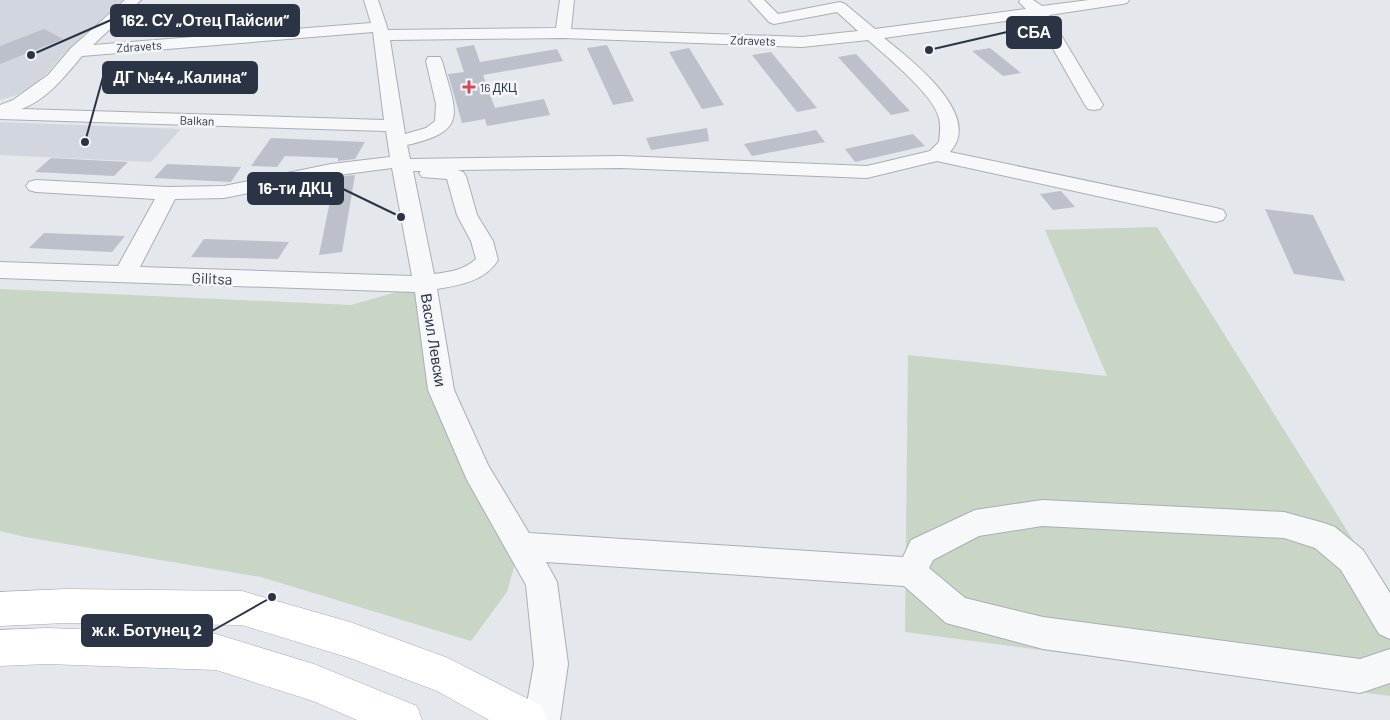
<svg xmlns="http://www.w3.org/2000/svg" width="1390" height="720" font-family="Barlow,sans-serif">
	<style>
		.built { fill: #d2d6de }
		.green { fill: #c9d6c5 }
		.building { fill: #bbc0ca }
		.lines { fill: none; stroke-linecap: round; stroke-linejoin: round }
		.minor-casing { stroke: #a9aeb7; stroke-width: 2 }
		.major-casing { stroke: #a3abb8; stroke-width: 1 }
		.minor { fill: #f7f8fa; fill-rule: evenodd }
		.major { fill: #fff; fill-rule: evenodd }
		.poi-dot { fill: #d1495b; stroke: #f4f6f9; stroke-width: 2 }
		.labels { text-anchor: middle; dominant-baseline: central; stroke-width: 5; stroke-linejoin: round; paint-order: stroke }
		.far-street-label { font-size: 12px; fill: #2b3445; stroke: #f4f6f9 }
		.far-poi-label { font-size: 12px; fill: #2b3445; stroke: #f4f6f9; text-anchor: start }
		.street-label { font-size: 15px; fill: #2b3445; stroke: #f4f6f9 }
		.leader { fill: none; stroke: #2b3445; stroke-width: 2 }
		.callout-dot { fill: #2b3445; stroke: #f4f6f9; stroke-width: 2 }
		.callout { fill: #2b3445; stroke: #2b3445; stroke-width: 2 }
		.callout-label { font-size: 16px; text-anchor: middle; font-weight: bold; fill: #fff }
	</style>
	<rect width="100%" height="100%" fill="#e4e7ec"/>
	<g class="built">
		<path d="M0,0H123L67,50L46,74L33,85L17,95L0,100Z"/>
		<path d="M0,122L181,129L151,162L0,155Z"/>
	</g>
	<g class="green">
		<path d="M1157,227L1390,599V696L905,632L908,355L1107,376L1045,230Z"/>
		<path d="M425,284L441,390L520,546L507,592L471,641L261,577L25,537L0,531V289L351,305Z"/>
	</g>
	<g class="building">
		<path d="M44,29L63,39L0,64V46Z"/>
		<path d="M474,45L480,62L557,49L563,61L483,75L495,108L544,99L550,115L487,126L485,119L462,123L448,74L464,72L456,48Z"/>
		<path d="M607,45L634,101L613,105L587,48Z"/>
		<path d="M689,48L724,105L702,109L669,52Z"/>
		<path d="M990,48L1021,73L1003,76L972,51Z"/>
		<path d="M771,52L817,108L797,112L752,55Z"/>
		<path d="M856,54L910,111L891,115L838,57Z"/>
		<path d="M707,128L709,141L651,150L646,138Z"/>
		<path d="M816,130L825,142L752,156L744,144Z"/>
		<path d="M913,134L925,146L855,162L845,149Z"/>
		<path d="M271,138L342,141L365,142L355,159L338,161V158L285,156L277,167L251,166Z"/>
		<path d="M51,158L128,162L114,176L35,172Z"/>
		<path d="M167,164L241,167L231,182L154,178Z"/>
		<path d="M355,175L342,252L319,255L335,177Z"/>
		<path d="M1061,191L1075,207L1053,210L1040,194Z"/>
		<path d="M1265,209L1313,215L1345,281L1294,274Z"/>
		<path d="M44,233L125,236L112,252L29,248Z"/>
		<path d="M204,239L289,242L278,259L191,257Z"/>
	</g>
	<g class="lines">
		<g class="minor-casing">
			<path id="minor" d="M125,0H141L93,45L371,23L364,0H378L388,30L556,28L560,0H574L571,29L802,37L858,31L837,12L774,24L769,22L749,0H764L778,14L840,2L845,4L875,29L1026,9L1019,2L1020,0H1033L1042,6L1089,0H1129L1127,3L1122,4L1049,15L1103,105L1100,109L1094,110L1088,109L1085,105L1035,17L884,38C910,59 984,115 950,152L1216,208L1223,210L1226,215L1223,220L1216,222L937,161L867,178L621,168L458,170L463,172L466,176L477,215L493,241L498,260C485,281 461,285 437,289L454,390L488,465L529,533L903,557L911,540L975,510L1042,500L1284,512L1324,523L1335,527L1363,550L1390,593V639L1379,634L1341,570L1315,548L1284,538L1042,526L979,536L933,560L929,568L965,598L1043,617L1360,659L1390,649V683L1360,693L1043,649L946,623L904,586L546,562L557,582L568,664L560,720H524L534,664L526,585L467,480L428,390L415,292L0,278V262L118,266L155,199L36,192L29,190L26,186L29,182L36,180L168,187L224,186L331,164L390,157L386,131L0,119V105L13,100L48,75L71,48ZM373,32L384,120L21,109C47,100 65,76 82,56ZM563,38L802,47L868,40C886,56 934,95 939,118C941,126 940,134 939,142L930,151L867,166L621,156L410,159L407,145C470,131 456,113 442,61L440,57H428L426,61L436,104L435,121L426,128L405,134L390,40ZM392,168L412,276L140,267L175,199L224,198L331,176ZM413,171H421L419,173L422,177L447,179L457,215L471,241L476,259C464,270 450,272 434,274Z"/>
		</g>
		<g class="major-casing">
			<g id="major">
				<path d="M66,589L242,591L350,622L448,658L542,706L547,720H489L437,691L350,658L242,625L66,623L0,626V592Z"/>
				<path d="M47,628L216,634L314,664L417,706L422,720H357L313,701L216,670L47,664L0,666V630Z"/>
			</g>
		</g>
		<use href="#minor" class="minor"/>
		<use href="#major" class="major"/>
	</g>
	<path class="poi-dot" d="M466.5 79.5h5v5h5v5h-5v5h-5v-5h-5v-5h5z"/>
	<g class="labels">
		<g class="far-street-label">
			<text transform="translate(753 40) rotate(2)">Zdravets</text>
			<text transform="translate(139 46) rotate(-4)">Zdravets</text>
			<text transform="translate(197 120) rotate(2)">Balkan</text>
		</g>
		<g class="far-poi-label">
			<text x="480" y="87">16 ДКЦ</text>
		</g>
		<g class="street-label">
			<text transform="translate(212 278) rotate(2)">Gilitsa</text>
			<text transform="translate(434 340) rotate(81)">Васил Левски</text>
		</g>
	</g>
	<path class="leader" d="M31 55L111 20M929 50L1007 32M85 142L103 77M401 217L343 189M272 597L212 631"/>
	<g class="callout-dot">
		<circle cx="31" cy="55" r="5"/>
		<circle cx="929" cy="50" r="5"/>
		<circle cx="85" cy="142" r="5"/>
		<circle cx="401" cy="217" r="5"/>
		<circle cx="272" cy="597" r="5"/>
	</g>
	<g class="callout">
		<rect x="111" y="5" width="188" height="31" rx="5"/>
		<rect x="1007" y="17" width="54" height="31" rx="5"/>
		<rect x="103" y="62" width="154" height="31" rx="5"/>
		<rect x="248" y="173" width="95" height="31" rx="5"/>
		<rect x="82" y="615" width="130" height="31" rx="5"/>
	</g>
	<g class="callout-label">
		<text x="205" y="26">162. СУ „Отец Пайсии“</text>
		<text x="1034" y="38">СБА</text>
		<text x="180" y="83">ДГ №44 „Калина“</text>
		<text x="295" y="194">16-ти ДКЦ</text>
		<text x="147" y="636">ж.к. Ботунец 2</text>
	</g>
</svg>
